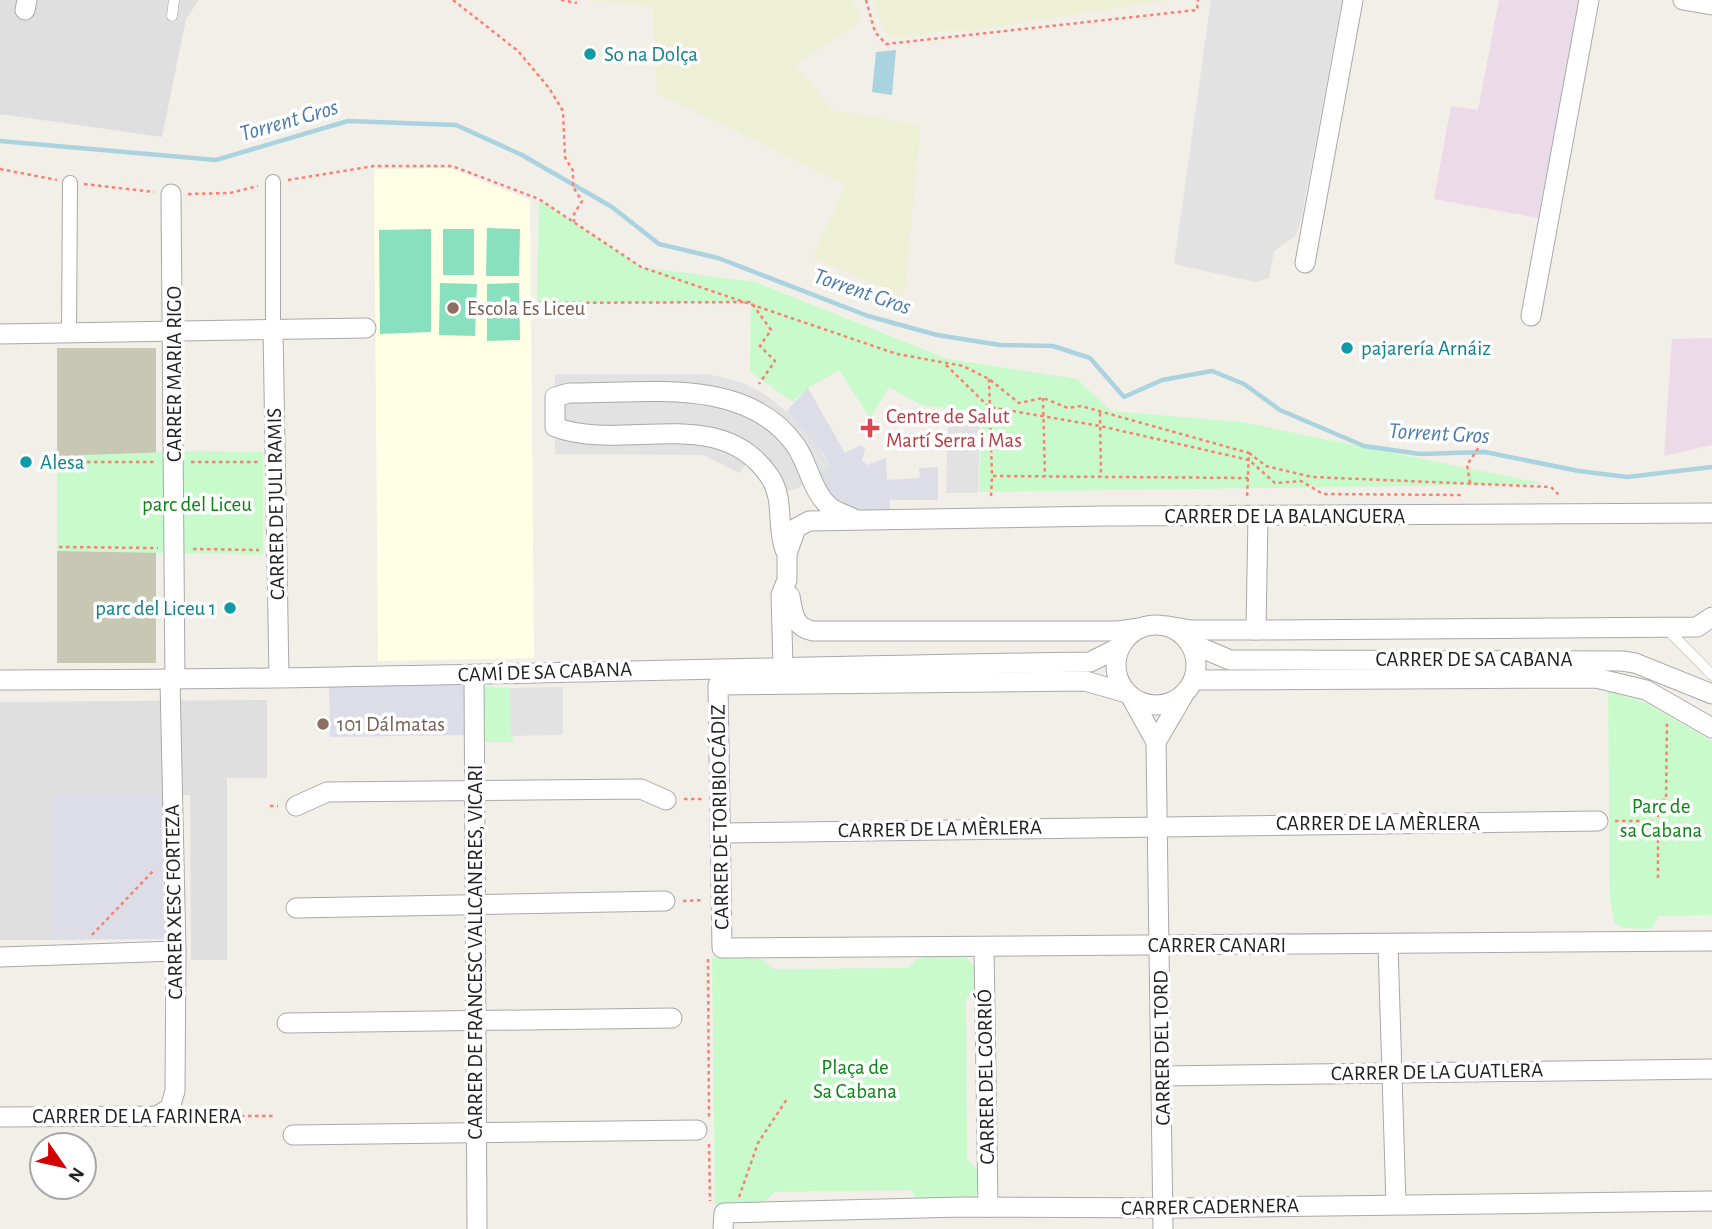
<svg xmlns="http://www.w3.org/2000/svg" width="1712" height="1229" font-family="'Alegreya Sans',sans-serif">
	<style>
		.residential { fill: #e0dfdf }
		.industrial { fill: #ebdbe8 }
		.education { fill: #ffffe5 }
		.construction { fill: #c7c7b4 }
		.farmland { fill: #eef0d5 }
		.park { fill: #c8facc }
		.pitch { fill: #88e0be }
		.parking { fill: #e2e2e2 }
		.plaza { fill: #dddde8 }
		.water { fill: #aad3df }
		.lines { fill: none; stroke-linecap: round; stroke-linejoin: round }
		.stream { stroke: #aad3df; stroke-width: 4.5 }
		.service-casing { stroke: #a9a9a9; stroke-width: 11 }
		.pedestrian-casing { stroke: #a9a9a9; stroke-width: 16 }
		.minor-casing { stroke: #a9a9a9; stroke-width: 21 }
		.path { stroke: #fa8072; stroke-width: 2.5; stroke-dasharray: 3.5 3.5; stroke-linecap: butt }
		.service { stroke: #fff; stroke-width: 10 }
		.pedestrian { stroke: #fff; stroke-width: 14 }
		.minor { stroke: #fff; stroke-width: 19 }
		.culture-dot { fill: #0f9aa8; stroke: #fff; stroke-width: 2.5 }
		.education-dot { fill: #8d6e63; stroke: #fff; stroke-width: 2.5 }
		.health-dot { fill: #e0444e; stroke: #fff; stroke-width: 2.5 }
		.labels { text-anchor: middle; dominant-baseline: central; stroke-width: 7; stroke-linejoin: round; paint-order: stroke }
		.culture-label { font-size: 21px; fill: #0d838f; stroke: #fff; text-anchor: start }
		.education-label { font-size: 21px; fill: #785e54; stroke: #fff; text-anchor: start }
		.street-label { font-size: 21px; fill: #222; stroke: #fff }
		.health-label { font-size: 21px; fill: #be3a42; stroke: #fff; text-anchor: start }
		.park-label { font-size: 21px; fill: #0c8416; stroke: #fff }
		.water-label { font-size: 23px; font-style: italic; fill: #4a7aab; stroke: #fff }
	</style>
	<rect width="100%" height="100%" fill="#f2efe9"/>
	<g class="residential">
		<path d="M0,0H199L186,19L162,137L0,114Z"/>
		<path d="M267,700V778H227V960H191L190,795L54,796V940H0V702Z"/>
	</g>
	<g class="industrial">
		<path d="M1499,0H1580L1538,218L1434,199L1451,106L1478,110Z"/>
		<path d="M1712,338V445L1664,456L1672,339Z"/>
	</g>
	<path class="education" d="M450,168L530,200L534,658L378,661L374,169Z"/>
	<rect class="construction" x="57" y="348" width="99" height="315"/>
	<g class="farmland">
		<path d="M586,0H853L862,21L796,64L832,110L921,125L904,297L812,257L846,185L657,93L653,6Z"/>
		<path d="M873,0H1169L970,31H944L905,37H892L883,30Z"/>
	</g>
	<g class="park">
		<path d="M539,199L641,267L755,282L948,359L1077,379L1111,411L1241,422L1546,484L979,492L982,412L921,405L889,387L870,418L839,370L808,388L793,402L750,372L751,302L537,303Z"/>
		<path d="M196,451L263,452V555L57,551V456Z"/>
		<path d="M481,686L510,688L513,742H482Z"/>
		<path d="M1608,691L1646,703L1712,741V915L1659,916L1651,929L1623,928L1614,922L1610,899Z"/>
		<path d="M926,956L966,957L977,971L976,989L966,999L967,1159L979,1172V1189L974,1198L917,1199L911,1190L775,1192L762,1204L715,1205L712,958L762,959L773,969L909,968L915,960Z"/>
	</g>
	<g class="pitch">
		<path d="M487,228L520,229L519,276H486Z"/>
		<path d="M431,229V332L380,334L379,230Z"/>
		<rect x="443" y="229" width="31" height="46"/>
		<path d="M440,283L477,284L475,336L439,335Z"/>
		<path d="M519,283L520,340L487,341V284Z"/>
	</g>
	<g class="parking">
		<path d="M1211,0H1342L1300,225L1295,236L1274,251L1269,278L1255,282L1174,264Z"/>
		<path d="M555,374H708L743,383L766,395L797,420L816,442L830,467L808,484L783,493L747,463L739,473L703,455L555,454Z"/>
		<path d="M948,420L980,422L978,493H946Z"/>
		<path d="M563,687V735L511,736L510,688Z"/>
	</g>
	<g class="plaza">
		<path d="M808,388L845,453L861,445L865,449L862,461L867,465L886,458L887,480L920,478L919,468L938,467V500H890V512L859,513L829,498L820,474L830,467L822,451L787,411Z"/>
		<path d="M469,682V735L330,737L329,684Z"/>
		<path d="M164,795L165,939L54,940L53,796Z"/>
	</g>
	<path class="water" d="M896,50L892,95L872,92L876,52Z"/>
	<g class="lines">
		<path class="stream" d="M0,141L216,160L348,121L456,125L522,155L612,207L659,244L718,258L868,316L937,335L1000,345L1053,346L1090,358L1124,397L1162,380L1212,371L1244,384L1280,410L1364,446L1420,454L1485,452L1579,471L1627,477L1712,467"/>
		<g class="service-casing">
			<g id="service">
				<path d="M172,16L174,0"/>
				<path d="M1666,628L1712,675"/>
			</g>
		</g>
		<g class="pedestrian-casing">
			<g id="pedestrian">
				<path d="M273,182V330"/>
				<path d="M69,333L70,183"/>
			</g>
		</g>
		<g class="minor-casing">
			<g id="minor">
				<path d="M1683,0L1712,5"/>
				<path d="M25,10L27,0"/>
				<path d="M171,194L175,680"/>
				<path d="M1305,263L1353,0"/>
				<path d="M1531,316L1589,0"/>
				<path d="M273,330L279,677"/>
				<path d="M0,334L366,328"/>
				<path d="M785,550C776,526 785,500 770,477C720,402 623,453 555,427V397L569,393C643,394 747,375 796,446C809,465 812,492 830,507C836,512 847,515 854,519"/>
				<path d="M790,596C793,614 794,627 813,631H1118L1140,628"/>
				<circle cx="1156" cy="665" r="40"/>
				<path d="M1168,626L1191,630H1256L1697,627L1712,617"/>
				<path d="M1256,630L1258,516"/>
				<path d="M1190,643L1230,660L1622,661L1635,663L1712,694"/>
				<path d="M783,666L781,595L787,580V554L796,528L809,521L1104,516L1712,513"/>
				<path d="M474,675L477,1229"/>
				<path d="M0,680C363,680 727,667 1090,662L1120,647"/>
				<path d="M1199,680L1596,678L1646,690L1712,728"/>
				<path d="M1127,693L1085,681L718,685L722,948L1712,941"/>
				<path d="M1131,697L1156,742L1163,1229"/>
				<path d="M1156,742L1183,696"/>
				<path d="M296,806L327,792L641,789L666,800"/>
				<path d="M721,833L1598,821"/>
				<path d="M296,908L665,901"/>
				<path d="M1388,945L1396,1204"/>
				<path d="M984,947L988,1207"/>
				<path d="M0,957L176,951"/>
				<path d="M287,1023L672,1018"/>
				<path d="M1162,1076L1712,1069"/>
				<path d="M0,1117L157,1116L170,1108L175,1091L176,951L170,680"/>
				<path d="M293,1135L697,1130"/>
				<path d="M723,1229L724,1213L961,1207L1180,1208L1712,1201"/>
			</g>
		</g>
		<g class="path">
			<path d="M453,0L518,51L549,88L563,111L565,157L573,171V187L582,201L574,214V222"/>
			<path d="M561,0L577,3"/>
			<path d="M866,0L875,32L886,44L1197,10L1198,0"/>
			<path d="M0,169L57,180"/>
			<path d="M288,180L374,166H452L539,199L641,267L897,354L963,366L989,379L1019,403L1043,398L1068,408L1081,406L1249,453L1247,497"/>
			<path d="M84,184L154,192"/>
			<path d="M188,194L230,193L258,186"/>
			<path d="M537,303L751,302L771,330L760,346L775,361L759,384"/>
			<path d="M946,365L989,407L1100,426L1249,460L1275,483L1301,481L1323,494L1464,495"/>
			<path d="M989,379L992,476L1248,478"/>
			<path d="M1043,398L1045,476"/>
			<path d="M1100,413L1101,476"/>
			<path d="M1249,453L1266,466L1312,477L1551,487L1561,497"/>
			<path d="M59,462H157"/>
			<path d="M191,462H258"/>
			<path d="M1470,483L1467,465L1483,441"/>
			<path d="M991,496L992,476"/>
			<path d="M59,547L158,548"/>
			<path d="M193,549L259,550"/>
			<path d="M684,799H702"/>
			<path d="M270,806H278"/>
			<path d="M1658,817V800H1666L1667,722"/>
			<path d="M1615,821H1653"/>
			<path d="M1658,878V833"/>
			<path d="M683,901L704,900"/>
			<path d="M92,935L155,869"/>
			<path d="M708,959L709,1117"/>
			<path d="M185,1116H273"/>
			<path d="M709,1144L710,1201"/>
			<path d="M739,1197L758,1143L787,1099"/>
		</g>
		<use href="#service" class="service"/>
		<use href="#pedestrian" class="pedestrian"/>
		<use href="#minor" class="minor"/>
	</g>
	<g class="culture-dot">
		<circle cx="590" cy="54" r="7"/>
		<circle cx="1347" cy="348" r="7"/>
		<circle cx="26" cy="462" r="7"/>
		<circle cx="230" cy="608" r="7"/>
	</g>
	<g class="education-dot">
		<circle cx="453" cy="308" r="7"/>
		<circle cx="323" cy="724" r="7"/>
	</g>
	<path class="health-dot" d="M866.5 417.5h7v7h7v7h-7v7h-7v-7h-7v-7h7z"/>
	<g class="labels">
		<g class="culture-label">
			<text x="604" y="54">So na Dolça</text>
			<text x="1361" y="348">pajarería Arnáiz</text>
			<text x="40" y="462">Alesa</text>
			<text x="216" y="608" text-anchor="end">parc del Liceu 1</text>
		</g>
		<g class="education-label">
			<text x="467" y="308">Escola Es Liceu</text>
			<text x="337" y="724">101 Dálmatas</text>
		</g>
		<g class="street-label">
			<text transform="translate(174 374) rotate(-90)">CARRER MARIA RIGO</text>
			<text transform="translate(276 504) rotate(-91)">CARRER DE JULI RAMIS</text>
			<text x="1285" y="516">CARRER DE LA BALANGUERA</text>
			<text x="1474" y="659">CARRER DE SA CABANA</text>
			<text transform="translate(545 672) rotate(-2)">CAMÍ DE SA CABANA</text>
			<text transform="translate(720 817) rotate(-91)">CARRER DE TORIBIO CÁDIZ</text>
			<text x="1378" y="823">CARRER DE LA MÈRLERA</text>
			<text transform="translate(940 829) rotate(-1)">CARRER DE LA MÈRLERA</text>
			<text transform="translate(174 902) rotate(-91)">CARRER XESC FORTEZA</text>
			<text x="1217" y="945">CARRER CANARI</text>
			<text transform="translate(475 952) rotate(-90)">CARRER DE FRANCESC VALLCANERES, VICARI</text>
			<text transform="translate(1162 1048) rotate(-91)">CARRER DEL TORD</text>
			<text transform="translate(1437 1072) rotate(-1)">CARRER DE LA GUATLERA</text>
			<text transform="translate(986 1077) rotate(-91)">CARRER DEL GORRIÓ</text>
			<text x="137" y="1116">CARRER DE LA FARINERA</text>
			<text transform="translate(1210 1207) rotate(-1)">CARRER CADERNERA</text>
		</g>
		<g class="health-label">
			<text x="886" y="416">Centre de Salut<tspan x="886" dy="24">Martí Serra i Mas</tspan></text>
		</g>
		<g class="park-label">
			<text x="197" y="504">parc del Liceu</text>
			<text x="1661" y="806">Parc de<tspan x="1661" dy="24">sa Cabana</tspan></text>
			<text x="855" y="1067">Plaça de<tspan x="855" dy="24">Sa Cabana</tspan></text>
		</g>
		<g class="water-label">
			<text transform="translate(289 121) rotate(-16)">Torrent Gros</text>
			<text transform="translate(862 292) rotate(19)">Torrent Gros</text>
			<text transform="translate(1439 434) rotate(3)">Torrent Gros</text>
		</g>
	</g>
	<g transform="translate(63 1166) rotate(124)"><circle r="33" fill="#ffffff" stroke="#a7a7a7" stroke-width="2"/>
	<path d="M0-5L12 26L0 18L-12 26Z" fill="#d40000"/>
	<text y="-10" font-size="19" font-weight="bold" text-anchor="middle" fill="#222222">N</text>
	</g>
</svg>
